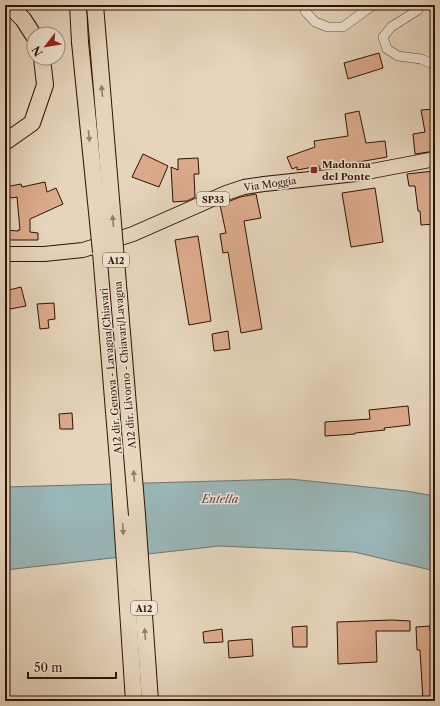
<svg xmlns="http://www.w3.org/2000/svg" width="440" height="706" font-family="'Libre Caslon Text',serif">
	<style>
		.water { fill: #99b7b9; stroke: #6f7571 }
		.building { fill: #dcab8c; stroke: #301104 }
		.lines { fill: none; stroke-linecap: round; stroke-linejoin: round }
		.minor-casing { stroke: #5e4232; stroke-width: 10 }
		.primary-casing { stroke: #301104; stroke-width: 16 }
		.motorway-casing { stroke: #301104; stroke-width: 18 }
		.minor { stroke: #efe4d3; stroke-width: 9 }
		.primary { stroke: #e6d5bc; stroke-width: 14 }
		.motorway { stroke: #e6d5bc; stroke-width: 16 }
		.motorway-bridge-casing { stroke: #301104; stroke-width: 18; stroke-linecap: butt }
		.motorway-bridge { stroke: #e6d5bc; stroke-width: 16 }
		.oneway { fill: #947d69 }
		.poi-dot { fill: #8f2418; stroke: #efe4d3; stroke-width: 1.5 }
		.labels { text-anchor: middle; dominant-baseline: central; stroke-width: 3; stroke-linejoin: round; paint-order: stroke }
		.shield { fill: #efe4d3; stroke: #695042; stroke-width: 1 }
		.shield-label { font-size: 9px; font-weight: bold; fill: #301104 }
		.poi-label { font-size: 10px; font-weight: bold; fill: #301104; stroke: #efe4d3; text-anchor: start }
		.street-label { font-size: 10px; fill: #301104; stroke: #efe4d3 }
		.water-label { font-size: 11px; font-style: italic; fill: #554b43; stroke: #efe4d3 }
	</style>
	<rect width="100%" height="100%" fill="#e6d5bc"/>
	<filter id="stains"><feTurbulence type="fractalNoise" baseFrequency=".005" numOctaves="4"/><feColorMatrix values="0 0 0 0 .2 0 0 0 0 .09 0 0 0 0 .02 0 0 0 .5 -.17"/></filter>
	<radialGradient id="worn" r=".72"><stop offset=".6" stop-color="#630" stop-opacity="0"/><stop offset="1" stop-color="#630" stop-opacity=".3"/></radialGradient>
	<path class="water" d="M290,479L406,491L435,496V571L354,552L219,546L5,570V487Z"/>
	<g class="building">
		<path d="M379,53L383,68L348,79L344,63Z"/>
		<path d="M434,109L435,151L415,154L413,134L425,132L421,110Z"/>
		<path d="M359,111L366,143L385,141L387,157L319,169V166L297,170V167L292,169L287,157L315,147L314,141L348,136L345,114Z"/>
		<path d="M143,154L168,166L159,187L132,177Z"/>
		<path d="M198,158L199,174H194L195,197L187,201L173,202L171,167L178,170V159Z"/>
		<path d="M434,171L435,224L421,225L420,211H418L415,186H409L407,174Z"/>
		<path d="M45,182L47,192L56,188L63,204L30,219V232L38,233V240H5V230L18,231V230H20L17,197L11,198L10,196L5,197V187L21,184L22,187Z"/>
		<path d="M375,188L383,242L351,247L342,193Z"/>
		<path d="M256,194L261,218L244,221L262,329L241,333L228,252L223,253L220,234L226,233L220,205L240,197Z"/>
		<path d="M198,236L211,321L189,325L175,240Z"/>
		<path d="M21,287L26,306L10,309L5,291Z"/>
		<path d="M54,303L55,319L48,320L49,328L40,329L37,304Z"/>
		<path d="M228,331L230,349L214,351L212,334Z"/>
		<path d="M408,406L410,425L384,428L385,430L355,433V434L325,436V422L370,419L369,410Z"/>
		<path d="M72,413L73,429H60L59,414Z"/>
		<path d="M392,620L410,621V631H376L377,662L338,664L337,622Z"/>
		<path d="M307,626V647H293L292,627Z"/>
		<path d="M430,626V631H435V701H423L420,650H417L416,627Z"/>
		<path d="M222,629L223,642L204,643L203,632Z"/>
		<path d="M252,639L253,656L229,658L228,641Z"/>
	</g>
	<g class="lines">
		<g class="minor-casing">
			<g id="minor">
				<path d="M305,5V11L315,22L328,27H343L373,5"/>
				<path d="M419,5L418,10L391,27L383,37L387,49L398,56L421,59L435,65"/>
			</g>
		</g>
		<g class="primary-casing">
			<path id="primary" d="M5,254H44L83,250L133,234L226,193L244,187L264,184L356,174L435,159"/>
		</g>
		<g class="motorway-casing">
			<g id="motorway">
				<path d="M9,5L23,19L34,36"/>
				<path d="M78,5L80,42"/>
				<path d="M5,142L32,123L45,85L42,58"/>
				<path d="M101,252L119,473L134,701"/>
				<path d="M137,515L150,701"/>
			</g>
		</g>
		<use href="#minor" class="minor"/>
		<use href="#primary" class="primary"/>
		<use href="#motorway" class="motorway"/>
		<g class="motorway-bridge-casing">
			<g id="motorway-bridge">
				<path d="M95,5L137,515"/>
				<path d="M80,42L101,252"/>
			</g>
		</g>
		<use href="#motorway-bridge" class="motorway-bridge"/>
	</g>
	<defs><path id="oneway-solid" d="M-6-.8H1V-3.2L6.5 0L1 3.2V.8H-6Z"/></defs>
	<g class="oneway">
		<use href="#oneway-solid" transform="translate(102 91) rotate(-95)"/>
		<use href="#oneway-solid" transform="translate(89 136) rotate(84)"/>
		<use href="#oneway-solid" transform="translate(113 221) rotate(-95)"/>
		<use href="#oneway-solid" transform="translate(134 476) rotate(-95)"/>
		<use href="#oneway-solid" transform="translate(123 529) rotate(86)"/>
		<use href="#oneway-solid" transform="translate(145 634) rotate(-94)"/>
	</g>
	<rect class="poi-dot" x="310" y="166" width="8" height="8" rx="2"/>
	<g class="labels">
		<g class="shield">
			<rect x="197" y="192" width="32" height="14" rx="3"/>
			<rect x="103" y="253" width="26" height="14" rx="3"/>
			<rect x="131" y="601" width="26" height="14" rx="3"/>
		</g>
		<g class="shield-label">
			<text x="213" y="199">SP33</text>
			<text x="116" y="260">A12</text>
			<text x="144" y="608">A12</text>
		</g>
		<g class="poi-label">
			<text x="322" y="164">Madonna<tspan x="322" dy="12">del Ponte</tspan></text>
		</g>
		<g class="street-label">
			<text transform="translate(270 184) rotate(-8)">Via Moggia</text>
			<text transform="translate(125 365) rotate(-95)">A12 dir. Livorno - Chiavari/Lavagna</text>
			<text transform="translate(111 371) rotate(-95)">A12 dir. Genova - Lavagna/Chiavari</text>
		</g>
		<g class="water-label">
			<text x="220" y="499">Entella</text>
		</g>
	</g>
	<rect width="440" height="706" fill="none" stroke="#e6d5bc" stroke-width="20"/>
	<rect x="6" y="6" width="428" height="694" fill="none" stroke="#301104" stroke-width="2"/>
	<rect x="10" y="10" width="420" height="686" fill="none" stroke="#301104"/>
	<g transform="translate(46 46) rotate(239)"><circle r="19" fill="#efe4d3" stroke="#a39080"/>
	<path d="M0-3L7 15L0 10L-7 15Z" fill="#8f2418"/>
	<text y="-6" font-size="11" font-weight="bold" text-anchor="middle" fill="#301104">N</text>
	</g>
	<path d="M28 672v6h88v-6" fill="none" stroke="#301104" stroke-width="2"/>
	<text x="34" y="672" font-size="12" fill="#301104" stroke="#efe4d3" stroke-width="3" paint-order="stroke">50 m</text>
	<rect width="100%" height="100%" filter="url(#stains)"/>
	<rect width="100%" height="100%" fill="url(#worn)"/>
</svg>
